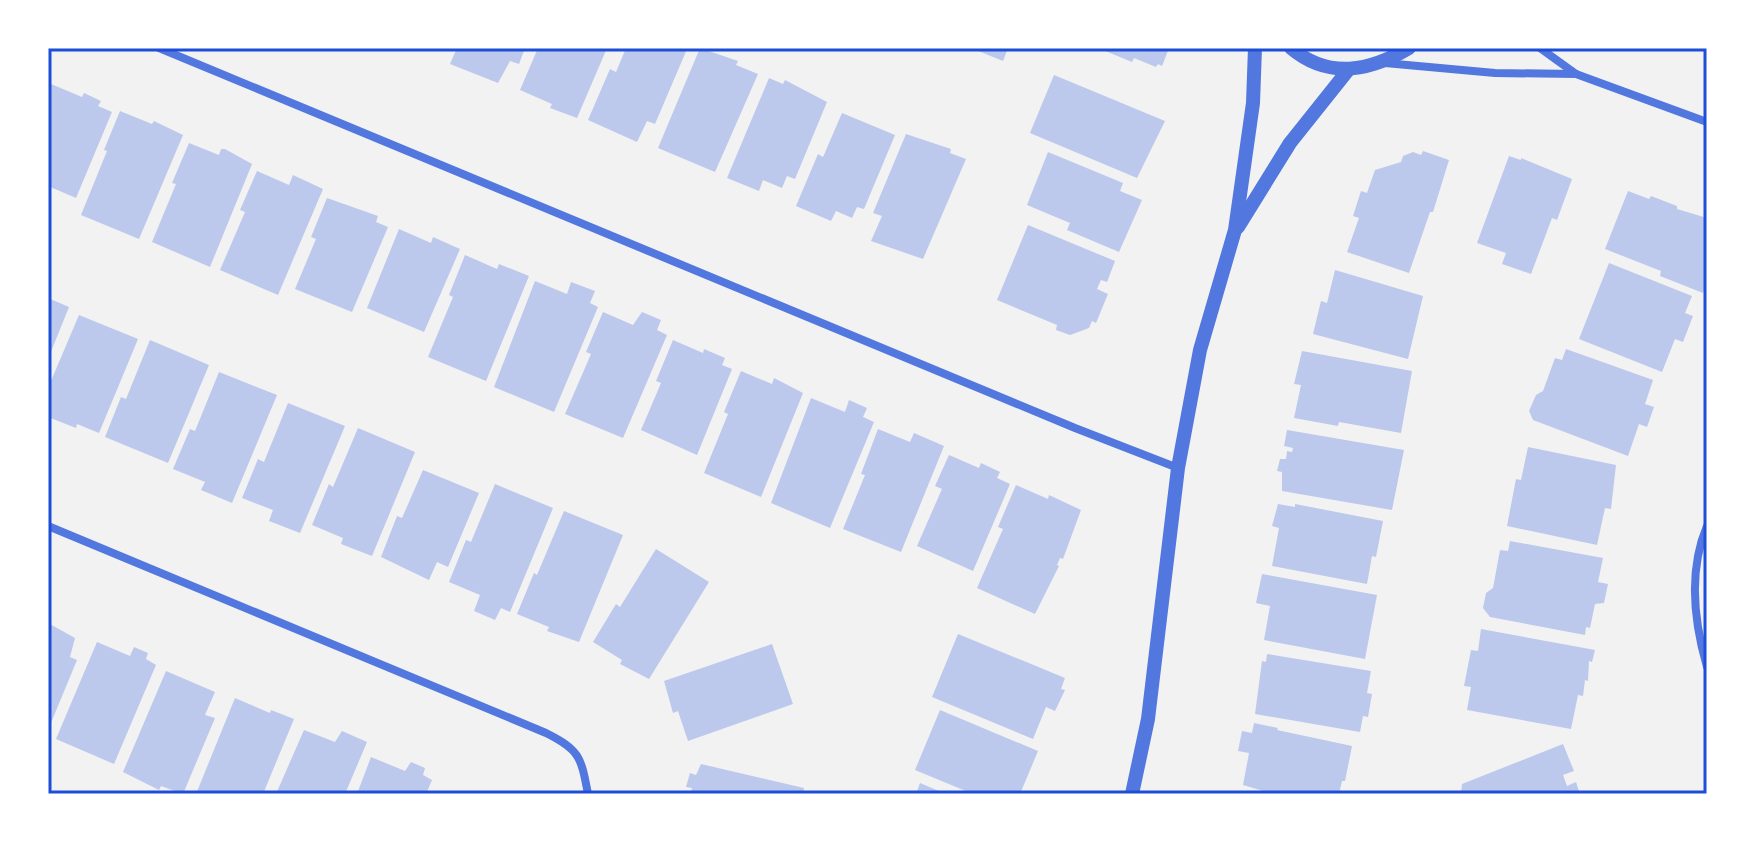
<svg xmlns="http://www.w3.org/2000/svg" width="1755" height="842" font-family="'Asap Condensed',sans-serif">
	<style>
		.building { fill: #bdc9ec }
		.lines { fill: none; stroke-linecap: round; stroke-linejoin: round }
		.minor { stroke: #5277de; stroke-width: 8 }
		.tertiary { stroke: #5277de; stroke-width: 14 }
		.neatline { fill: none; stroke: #1d4ed8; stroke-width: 3 }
	</style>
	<rect width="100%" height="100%" fill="#f2f2f2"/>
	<g class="building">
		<path d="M457,48H525L519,64L510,61L498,83L450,64Z"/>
		<path d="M538,48H607L577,118L550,108L552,104L520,90Z"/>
		<path d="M626,48L687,49L655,124L647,121L637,142L588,120L610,69L616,72Z"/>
		<path d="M700,48L738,61L736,65L758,74L715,172L658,148Z"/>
		<path d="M971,48H1008L1003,61Z"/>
		<path d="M1098,48H1169L1162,66L1158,64L1156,67L1134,58L1132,62Z"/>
		<path d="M1054,75L1165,121L1137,178L1030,133Z"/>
		<path d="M769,78L783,84L785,80L827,102L795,179L787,176L782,188L763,180L759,191L727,178Z"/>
		<path d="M51,84L82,97L84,93L101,101L98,106L112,112L76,198L48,186V90Z"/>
		<path d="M120,111L152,124L154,121L183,135L139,239L81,215L107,151L104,150Z"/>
		<path d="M842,113L895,135L864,209L857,207L852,218L836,211L831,221L796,206L818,154L823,157Z"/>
		<path d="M906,134L951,149L950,153L966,159L923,259L871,241L882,216L873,213Z"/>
		<path d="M189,143L219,155L221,149H225L252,164L210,267L152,242L176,184L172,183Z"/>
		<path d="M1423,151L1449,160L1433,212H1430L1409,273L1347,252L1359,218L1353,216L1361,191L1367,193L1375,170L1401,162L1403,156L1413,152L1421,155Z"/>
		<path d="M1048,152L1123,183L1120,191L1142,200L1119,252L1067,230L1070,223L1027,205Z"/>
		<path d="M1509,156L1521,160V158L1572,179L1557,220L1552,218L1531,274L1502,264L1506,253L1477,243Z"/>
		<path d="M257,171L289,185L293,175L323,189L278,295L220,270L245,212L240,210Z"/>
		<path d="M1628,191L1649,199L1651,196L1677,206V209L1707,218V282L1703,293L1660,276L1661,271L1605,249Z"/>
		<path d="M327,198L378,216L376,222L388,227L352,312L295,289L316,239L311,237Z"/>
		<path d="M1028,225L1115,261L1107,282L1101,280L1097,289L1108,294L1096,323L1092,321L1089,328L1070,335L1056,330L1057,325L997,300Z"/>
		<path d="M399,229L431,243L433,237L460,249L424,332L367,308Z"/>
		<path d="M465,255L497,269L499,264L529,276L486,381L428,357L453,297L449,295Z"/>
		<path d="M1609,263L1692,296L1685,313L1693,316L1683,342L1675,339L1662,372L1579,339Z"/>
		<path d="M1335,270L1423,296L1408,359L1313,334L1321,301L1327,303Z"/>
		<path d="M535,281L567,294L571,282L595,291L590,303L598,307L554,412L494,387Z"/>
		<path d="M48,298L69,307L48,359Z"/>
		<path d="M603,312L633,325L642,312L661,320L657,330L667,335L623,438L565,414L591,354L586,352Z"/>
		<path d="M79,315L138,339L99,433L77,424L76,428L48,417V388Z"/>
		<path d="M150,340L209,365L168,463L105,437L121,397L126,399Z"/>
		<path d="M673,340L703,353L704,349L725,358L722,365L732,369L697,455L641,430L661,383L656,381Z"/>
		<path d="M1566,349L1653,380L1645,404L1654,407L1647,427L1639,424L1628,456L1533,420L1529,411L1536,395L1543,391L1555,358L1562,360Z"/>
		<path d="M1302,351L1412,371L1401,433L1339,422L1338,426L1294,418L1301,385L1294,384Z"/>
		<path d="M741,371L772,384L774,378L803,393L761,497L704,473L728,414L724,412Z"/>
		<path d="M219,372L277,395L232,503L201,490L205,482L173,469L190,429L195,431Z"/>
		<path d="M811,398L845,412L849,400L867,408L863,417L874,422L830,528L771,503Z"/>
		<path d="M288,403L345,426L300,533L269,521L273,510L242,498L258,459L264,462Z"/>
		<path d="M358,428L415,452L372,556L341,544L343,538L312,525L329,484L333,487Z"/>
		<path d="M878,429L910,442L914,433L944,446L901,552L843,529L865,475L861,474Z"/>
		<path d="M1287,430L1404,450L1392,510L1282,491V472L1277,471L1280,459H1286L1287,451L1292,452L1293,448L1284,446Z"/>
		<path d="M1528,447L1616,465L1611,509L1605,508L1597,545L1507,526L1516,479L1521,480Z"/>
		<path d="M949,455L979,468L981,463L1000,472L997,478L1010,484L973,571L917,546L942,489L935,486Z"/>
		<path d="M423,470L479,493L448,567L437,562L429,580L381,557L397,516L402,518Z"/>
		<path d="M495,484L553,508L510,612L501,608L495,620L474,611L480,595L449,582L466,540L471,542Z"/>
		<path d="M1016,485L1048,499L1049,495L1081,510L1063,559L1060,558L1057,565L1059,566L1035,614L977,588L1003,529L998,527Z"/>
		<path d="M1278,504L1295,507V504L1383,521L1376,557L1372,556L1367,584L1272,566L1279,528L1272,526Z"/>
		<path d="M564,511L623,535L579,642L547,631L549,627L517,614L534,573L537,575Z"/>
		<path d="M1510,541L1603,558L1598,582L1608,584L1604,603L1595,604L1590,628L1586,627L1585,635L1490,617L1483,608L1486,593L1493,588L1500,550L1508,551Z"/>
		<path d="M656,549L709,582L649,679L620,664L622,660L593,642L616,604L620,607Z"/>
		<path d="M1262,574L1377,595L1365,659L1264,640L1270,606L1256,603Z"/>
		<path d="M48,623L75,638L70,657L77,660L48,730Z"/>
		<path d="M1481,629L1595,650L1592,662L1589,661L1588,681L1585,680L1583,696L1578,695L1571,729L1467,710L1471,687L1464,686L1471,650L1478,651Z"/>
		<path d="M958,634L1065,678L1061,689L1065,690L1055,711L1046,707L1033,739L932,697Z"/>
		<path d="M97,642L130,656L134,647L148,653L146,659L156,665L114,764L56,739Z"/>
		<path d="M772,644L793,704L688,741L678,711L673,713L664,681Z"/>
		<path d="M1267,654L1371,671L1367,693L1372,694L1368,717L1363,716L1360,732L1255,714L1262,661L1266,662Z"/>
		<path d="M166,671L215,692L205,715L215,718L183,794L161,786L159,790L123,772Z"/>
		<path d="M235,698L270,713L271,710L294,719L263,794H196Z"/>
		<path d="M940,710L1038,751L1020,794H973L915,770Z"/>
		<path d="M1254,723L1278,728L1277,730L1352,746L1345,781H1342L1339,794H1274L1243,785L1249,753L1238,751L1242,731L1252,733Z"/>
		<path d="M304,730L335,742L342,731L367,742L345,794H276Z"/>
		<path d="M1563,744L1574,771L1563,775L1567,786L1576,782L1580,794H1461L1462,784Z"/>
		<path d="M371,757L405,771L411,762L425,768L423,775L432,780L426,794H357Z"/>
		<path d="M701,764L804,788L803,794L691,792L692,788L686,787L690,773L696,775Z"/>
		<path d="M920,783L946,794H916Z"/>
	</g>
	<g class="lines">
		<g class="minor">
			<path d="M159,48L1075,428L1178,468"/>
			<path d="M1540,48L1576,74L1707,122"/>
			<path d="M1385,63L1495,73L1576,74"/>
			<path d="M48,526L546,733C580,750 581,757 588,794"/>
			<path d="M1707,526C1688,571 1694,622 1707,667"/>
		</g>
		<g class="tertiary">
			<path d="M1291,48C1329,80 1370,71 1409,48"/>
			<path d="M1238,227L1290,143L1349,69"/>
			<path d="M1132,794L1148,719L1178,468L1200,350L1235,230L1253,103L1255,48"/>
		</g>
	</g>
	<rect width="1755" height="842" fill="none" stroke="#ffffff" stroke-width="100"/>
	<rect x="50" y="50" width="1655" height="742" class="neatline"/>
</svg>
